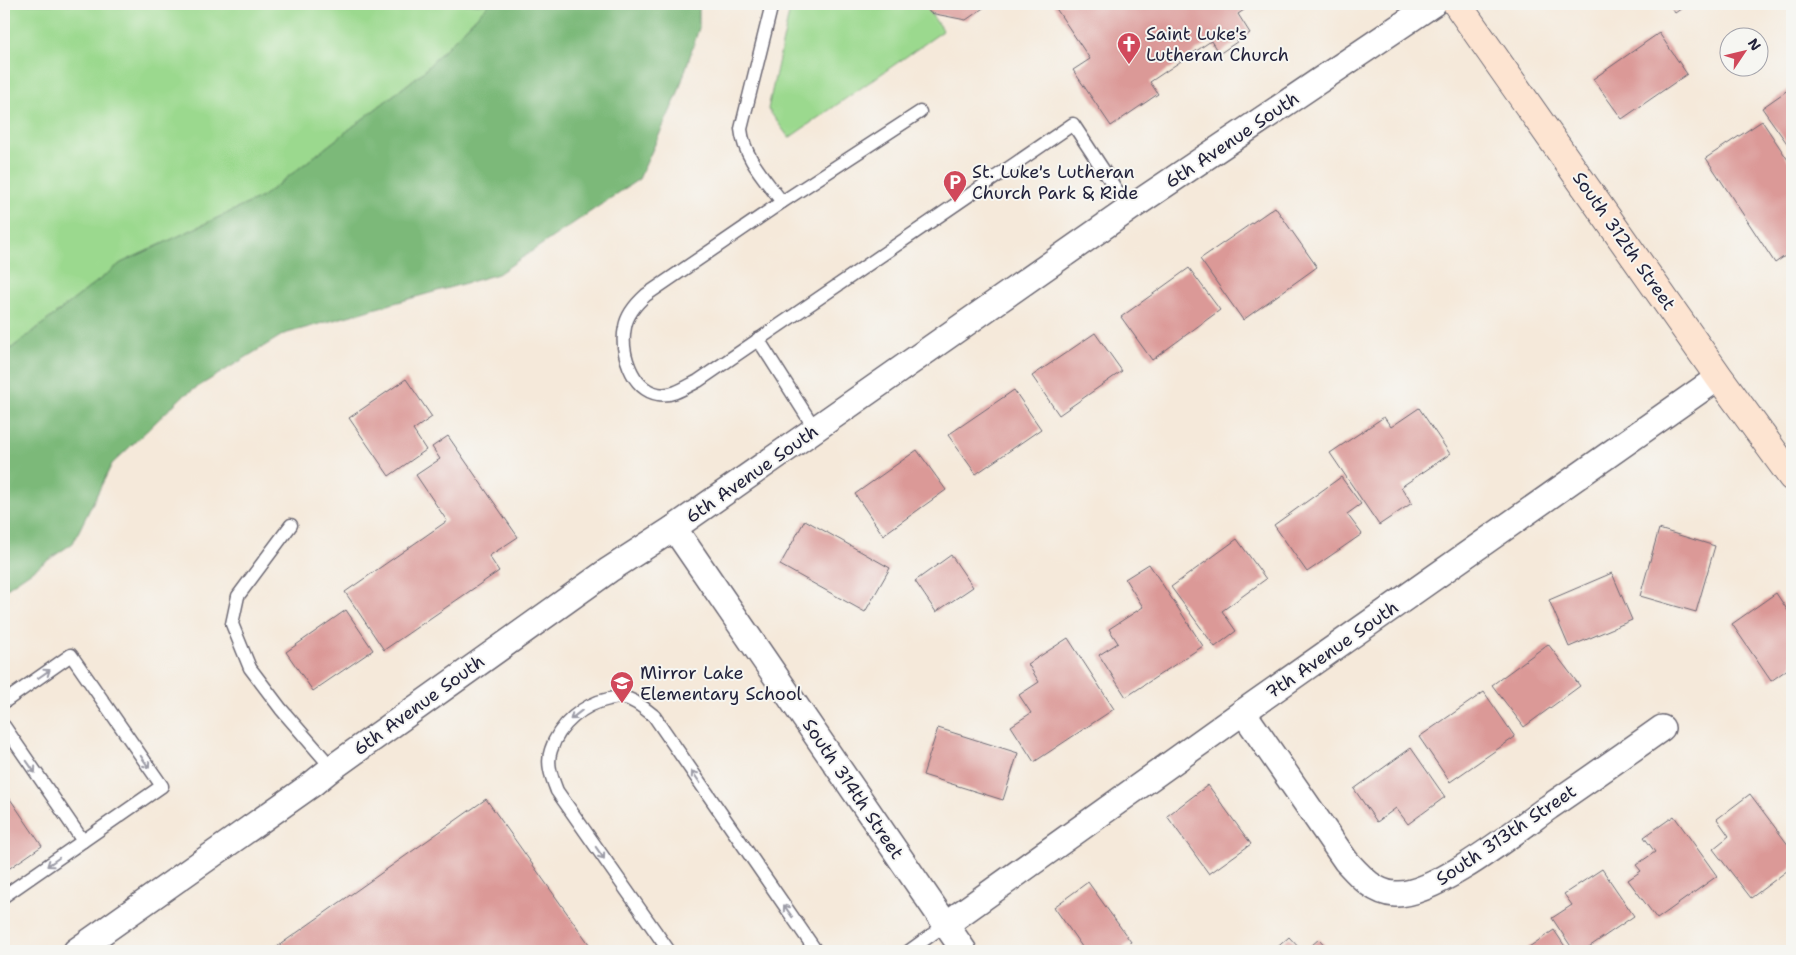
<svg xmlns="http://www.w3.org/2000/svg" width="1796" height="955" font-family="'Shantell Sans',sans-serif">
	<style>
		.green { fill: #9bd98e; stroke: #5e7e64 }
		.forest { fill: #7cb979; stroke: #4f6e5a }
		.building { fill: #db9997 }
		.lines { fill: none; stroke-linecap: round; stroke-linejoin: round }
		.lane-casing { stroke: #6c6873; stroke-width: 15 }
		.street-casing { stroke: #6c6873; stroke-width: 28 }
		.secondary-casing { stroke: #6c6873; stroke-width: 30 }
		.lane { stroke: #fff; stroke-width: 12 }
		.street { stroke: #fff; stroke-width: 25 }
		.secondary { stroke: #fde4d1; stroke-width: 28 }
		.oneway { stroke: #9c9ca7 }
		.labels { text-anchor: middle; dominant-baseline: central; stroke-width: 4; stroke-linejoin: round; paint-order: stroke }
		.poi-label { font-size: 18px; fill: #22223b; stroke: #f6f6f2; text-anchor: start }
		.street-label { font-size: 18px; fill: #22223b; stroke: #f6f6f2 }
	</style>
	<rect width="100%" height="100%" fill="#f6f6f2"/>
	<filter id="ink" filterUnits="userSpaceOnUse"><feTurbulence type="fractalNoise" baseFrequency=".02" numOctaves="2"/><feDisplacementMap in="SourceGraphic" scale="10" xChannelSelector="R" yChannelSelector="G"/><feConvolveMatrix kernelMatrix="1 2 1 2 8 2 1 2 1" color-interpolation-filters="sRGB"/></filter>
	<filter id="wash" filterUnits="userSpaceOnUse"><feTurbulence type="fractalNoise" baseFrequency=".0096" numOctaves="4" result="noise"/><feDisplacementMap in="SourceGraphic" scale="20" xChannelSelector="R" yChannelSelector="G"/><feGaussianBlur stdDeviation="1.12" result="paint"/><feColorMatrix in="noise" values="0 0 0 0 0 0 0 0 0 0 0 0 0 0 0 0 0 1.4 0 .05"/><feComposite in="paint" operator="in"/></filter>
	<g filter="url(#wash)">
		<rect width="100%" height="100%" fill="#f5e9da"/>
		<g class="green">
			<path d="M4,4H487L488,5L422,73L262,197L121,263L4,354Z"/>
			<path d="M791,4H924L943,31L789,138L768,109Z"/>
		</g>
		<path class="forest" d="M489,4H699V28L677,96L639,179L498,274L284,334L183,396L112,464L73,543L4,590V354L121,263L262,197L422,73Z"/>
		<g id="blocks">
			<g class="building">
				<path d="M924,4H989L966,20L930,13Z"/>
				<path d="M1053,4H1253L1238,14L1250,33L1219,54L1211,41L1150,82L1158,94L1111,126L1073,70L1090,59Z"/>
				<path d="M1669,4H1688L1675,13Z"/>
				<path d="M1659,33L1687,74L1622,119L1593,79Z"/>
				<path d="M1792,87V148L1791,149L1762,108Z"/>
				<path d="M1762,121L1792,166V251L1775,263L1706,158Z"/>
				<path d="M1275,207L1317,267L1243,320L1200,259Z"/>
				<path d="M1189,268L1220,310L1152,360L1121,317Z"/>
				<path d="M1095,333L1122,371L1059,415L1032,376Z"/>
				<path d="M406,379L432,417L413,430L426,450L389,476L349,418Z"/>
				<path d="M1014,390L1041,429L976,474L948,435Z"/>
				<path d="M1419,408L1450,454L1401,487L1412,503L1379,525L1330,453L1384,417L1391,427Z"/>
				<path d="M448,436L518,537L489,556L499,571L384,650L345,592L447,521L416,475L440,459L432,447Z"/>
				<path d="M917,450L946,490L883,535L855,494Z"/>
				<path d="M1341,477L1361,504L1347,514L1362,534L1307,572L1274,525Z"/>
				<path d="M805,520L890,568L865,612L780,565Z"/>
				<path d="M1659,529L1715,546L1696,612L1640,596Z"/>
				<path d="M1237,539L1266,579L1222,611L1236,631L1215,647L1171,587Z"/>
				<path d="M951,555L973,587L936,612L915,581Z"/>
				<path d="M1149,564L1203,646L1126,697L1099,655L1118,643L1109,629L1143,607L1125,579Z"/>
				<path d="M1612,573L1632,620L1569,647L1549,600Z"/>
				<path d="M1776,593L1792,617V666L1771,681L1732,624Z"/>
				<path d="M346,610L373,650L313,691L286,652Z"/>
				<path d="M1068,638L1114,709L1034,762L1011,726L1031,713L1019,695L1039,682L1028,664Z"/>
				<path d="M1548,644L1580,686L1524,727L1492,685Z"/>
				<path d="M1484,692L1515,737L1450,782L1419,737Z"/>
				<path d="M938,728L1018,753L1003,800L923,775Z"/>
				<path d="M1411,748L1445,797L1408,824L1396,808L1377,822L1354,789Z"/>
				<path d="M1208,785L1251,844L1209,874L1167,816Z"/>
				<path d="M4,790L42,846L4,872Z"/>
				<path d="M1750,794L1792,850V867L1751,898L1713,849L1729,836L1717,819Z"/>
				<path d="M486,799L594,951H271Z"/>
				<path d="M1674,816L1717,876L1657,919L1628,880L1641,871L1636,865L1655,852L1644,837Z"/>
				<path d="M1602,869L1634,916L1583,951H1574L1552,918L1572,905L1564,894Z"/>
				<path d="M1088,882L1131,942L1118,951H1085L1054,907Z"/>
				<path d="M1554,930L1568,951H1523Z"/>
				<path d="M1289,937L1302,951H1273Z"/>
				<path d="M1319,939L1330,951H1305Z"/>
			</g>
		</g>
	</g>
	<g filter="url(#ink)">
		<use href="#blocks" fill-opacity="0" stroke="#6c6873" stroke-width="1"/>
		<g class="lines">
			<g class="lane-casing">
				<g id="lane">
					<path d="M772,4L741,129C744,158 765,179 782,202"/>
					<path d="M920,112L782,202L646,295C636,304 627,314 625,327C620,351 631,389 658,394C672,397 686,387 698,381L1073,124L1129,209"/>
					<path d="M758,339L815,429"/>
					<path d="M291,525L238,596L232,624L250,668L281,709L332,768"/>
					<path d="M4,702L71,655L162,786L4,896"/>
					<path d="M4,726L83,841"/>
					<path d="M669,951L557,791C552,778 546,764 551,750C559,724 584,704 609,699C613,698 617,697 621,697C634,699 644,708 654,716L816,951"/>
					<path d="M909,951L945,925"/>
				</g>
			</g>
			<g class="street-casing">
				<g id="street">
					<path d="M674,528L964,951"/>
					<path d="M1243,712L1346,861C1359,875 1374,893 1395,894C1433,897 1517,830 1549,807C1587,781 1624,755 1662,728"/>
					<path d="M945,925L1243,712L1719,377"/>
					<path d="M76,951L311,785L332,768L609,570L674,528L1129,209L1433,4"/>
				</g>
			</g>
			<g class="secondary-casing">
				<path id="secondary" d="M1457,4L1719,377L1792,477"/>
			</g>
			<use href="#lane" class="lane"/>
			<use href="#street" class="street"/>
			<use href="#secondary" class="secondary"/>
		</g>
		<defs><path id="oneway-shaft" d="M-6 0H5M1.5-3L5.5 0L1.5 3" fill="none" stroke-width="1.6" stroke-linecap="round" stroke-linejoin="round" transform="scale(1.25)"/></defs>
		<g class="oneway">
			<use href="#oneway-shaft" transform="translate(44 674) rotate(-35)"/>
			<use href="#oneway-shaft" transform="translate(576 715) rotate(142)"/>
			<use href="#oneway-shaft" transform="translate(145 762) rotate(55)"/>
			<use href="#oneway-shaft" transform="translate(31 767) rotate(55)"/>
			<use href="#oneway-shaft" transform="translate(696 777) rotate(-125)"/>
			<use href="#oneway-shaft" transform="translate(600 853) rotate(55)"/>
			<use href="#oneway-shaft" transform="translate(53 862) rotate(145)"/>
			<use href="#oneway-shaft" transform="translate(788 911) rotate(-125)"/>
		</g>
	</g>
	<defs>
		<g id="church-pin" transform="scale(1.25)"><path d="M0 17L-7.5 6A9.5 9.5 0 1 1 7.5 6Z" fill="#d1495b" stroke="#f6f6f2"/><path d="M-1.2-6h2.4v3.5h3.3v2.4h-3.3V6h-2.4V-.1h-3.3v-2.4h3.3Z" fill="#fff"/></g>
		<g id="parking-pin" transform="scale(1.25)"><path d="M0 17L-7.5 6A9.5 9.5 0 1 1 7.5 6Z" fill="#d1495b" stroke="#f6f6f2"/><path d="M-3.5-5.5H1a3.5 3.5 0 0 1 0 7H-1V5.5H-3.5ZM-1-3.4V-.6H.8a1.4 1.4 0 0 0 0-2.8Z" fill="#fff"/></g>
		<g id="school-pin" transform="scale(1.25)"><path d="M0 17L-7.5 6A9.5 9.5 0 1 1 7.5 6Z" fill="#d1495b" stroke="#f6f6f2"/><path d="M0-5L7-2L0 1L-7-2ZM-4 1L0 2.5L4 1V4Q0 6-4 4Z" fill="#fff"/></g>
	</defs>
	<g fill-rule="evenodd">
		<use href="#church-pin" x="1129" y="44"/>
		<use href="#parking-pin" x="955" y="182"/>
		<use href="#school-pin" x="622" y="683"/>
	</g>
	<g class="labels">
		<g class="poi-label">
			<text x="1146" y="34">Saint Luke's<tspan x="1146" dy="21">Lutheran Church</tspan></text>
			<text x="972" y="172">St. Luke's Lutheran<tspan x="972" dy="21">Church Park &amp; Ride</tspan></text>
			<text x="640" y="673">Mirror Lake<tspan x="640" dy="21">Elementary School</tspan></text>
		</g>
		<g class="street-label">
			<text transform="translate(1232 140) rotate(-34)">6th Avenue South</text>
			<text transform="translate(1624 241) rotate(55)">South 312th Street</text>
			<text transform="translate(752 474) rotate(-35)">6th Avenue South</text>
			<text transform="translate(1332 650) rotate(-35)">7th Avenue South</text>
			<text transform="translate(419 705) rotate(-36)">6th Avenue South</text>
			<text transform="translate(853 789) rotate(56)">South 314th Street</text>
			<text transform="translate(1506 835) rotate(-34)">South 313th Street</text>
		</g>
	</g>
	<rect width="1796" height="955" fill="none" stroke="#f6f6f2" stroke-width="20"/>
	<g transform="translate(1744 52) rotate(55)"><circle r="24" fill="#f6f6f2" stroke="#a1a1a9"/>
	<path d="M0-4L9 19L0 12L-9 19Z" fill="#d1495b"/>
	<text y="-8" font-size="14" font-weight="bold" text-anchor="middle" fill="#22223b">N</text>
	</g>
</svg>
